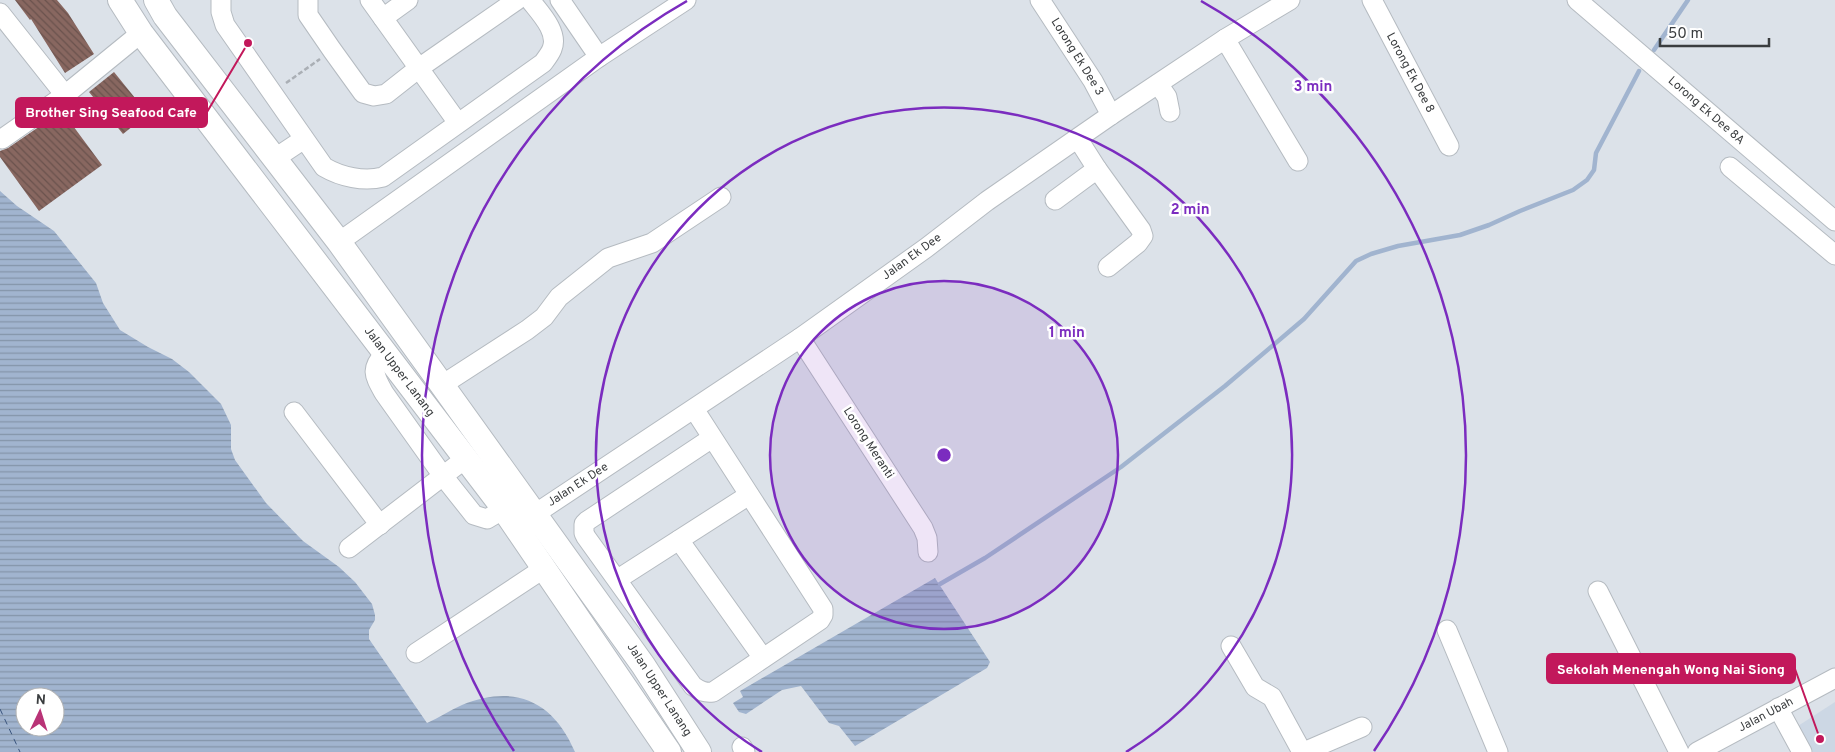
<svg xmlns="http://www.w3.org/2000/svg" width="1835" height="752" font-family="Overpass,sans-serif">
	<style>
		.built { fill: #ccd7e4 }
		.water { fill: url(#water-rules); fill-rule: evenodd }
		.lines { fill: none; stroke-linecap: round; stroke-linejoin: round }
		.stream { stroke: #a1b4cf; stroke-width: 4.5 }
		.ferry { stroke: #39547d; stroke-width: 1; stroke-dasharray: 6 5; stroke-linecap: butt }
		.building { fill: url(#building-back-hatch) }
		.minor-casing { stroke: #b5bbc1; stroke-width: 21 }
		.major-casing { stroke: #b5bbc1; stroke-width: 26 }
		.path { stroke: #aaafb5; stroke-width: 2.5; stroke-dasharray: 5 2.5; stroke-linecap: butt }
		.minor { stroke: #fff; stroke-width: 19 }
		.major { stroke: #fff; stroke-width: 24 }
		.ring { fill: none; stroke: #7b2cbf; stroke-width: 2.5 }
		.labels { text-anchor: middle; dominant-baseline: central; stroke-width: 5; stroke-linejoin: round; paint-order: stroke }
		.street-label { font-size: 12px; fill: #3a3d3f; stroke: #fff }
		.centre { fill: #7b2cbf; stroke: #fff; stroke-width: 2.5 }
		.ring-label { font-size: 15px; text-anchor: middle; font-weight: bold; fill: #7b2cbf; stroke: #fff; stroke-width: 5; stroke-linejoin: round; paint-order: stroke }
		.leader { fill: none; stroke: #c2185b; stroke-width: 2 }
		.callout-dot { fill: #c2185b; stroke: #fff; stroke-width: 2 }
		.callout { fill: #c2185b; stroke: #c2185b; stroke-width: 2 }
		.callout-label { font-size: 14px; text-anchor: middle; font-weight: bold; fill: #fff }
	</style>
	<defs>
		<pattern id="water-rules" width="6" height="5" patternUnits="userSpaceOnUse" patternTransform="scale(1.25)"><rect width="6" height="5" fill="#a1b4cf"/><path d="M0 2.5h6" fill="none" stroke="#8494a9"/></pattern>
		<pattern id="building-back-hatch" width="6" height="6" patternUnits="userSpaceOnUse" patternTransform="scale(1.25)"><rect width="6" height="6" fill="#886760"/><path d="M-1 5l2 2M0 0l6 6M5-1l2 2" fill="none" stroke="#6a524d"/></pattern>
	</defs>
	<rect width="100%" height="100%" fill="#dce2e9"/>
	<path class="built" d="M1835,702V752H1813L1798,726Z"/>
	<g class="water">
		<path d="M0,191L17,206L54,231L96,283L103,303L120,330L148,347L172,359L189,372L221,404L231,425V449L235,460L266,503L303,541L339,567L355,582L372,604L375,615V620L369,630V639L427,723C439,718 450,710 462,705C514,684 553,700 575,752H0ZM25,697H55V727H25Z"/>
		<path d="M935,578L990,662L987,668L855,746L839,726L829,723L801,686L782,690L746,714L739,712L733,703L743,697L740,691Z"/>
	</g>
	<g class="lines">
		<g class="stream">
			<path d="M1654,50L1688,0"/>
			<path d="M940,584L985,558L1121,467L1225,386L1304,319L1356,261L1371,254L1398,246L1460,235L1489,225L1520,211L1573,190L1587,180L1594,170L1596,153L1639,71"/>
		</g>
		<path class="ferry" d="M0,709L20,752"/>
	</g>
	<g class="building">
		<path d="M15,0H57L68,13L94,54L65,73L31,19L30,20Z"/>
		<path d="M114,72L148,114L123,134L89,92Z"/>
		<path d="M62,111L102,165L39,211L0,157V151L8,148Z"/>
	</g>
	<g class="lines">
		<g class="minor-casing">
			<g id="minor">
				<path d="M221,0V12L225,25L324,167C341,177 364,182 383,177L543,63C546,59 550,54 552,49C559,32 540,13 530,0"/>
				<path d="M308,0V15L332,50L363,93L374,96L386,94L419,68L517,0"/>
				<path d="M370,0L458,123"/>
				<path d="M560,0L599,57"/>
				<path d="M1040,0L1093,81L1111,115"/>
				<path d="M1372,0L1449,146"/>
				<path d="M1577,0L1835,221"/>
				<path d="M0,13L65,95L141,33"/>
				<path d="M383,18L408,0"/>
				<path d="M1225,39L1298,161"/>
				<path d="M1158,84L1167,97L1170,112"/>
				<path d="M2,139L65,95"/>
				<path d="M1078,139L1097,169L1141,230L1143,236L1138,243L1108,267"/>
				<path d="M274,159L304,139"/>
				<path d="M1730,167L1835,255"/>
				<path d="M1055,200L1097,169"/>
				<path d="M339,242L599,57L686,0"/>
				<path d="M800,338L923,528L927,538L928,552"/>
				<path d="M385,353C370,369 374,375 384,393L443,476L474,515L487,519L502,510"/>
				<path d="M442,385L527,330L544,317L559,297L608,258L652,243L721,197"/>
				<path d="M694,409L823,609V615L820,620L713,692C705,693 700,691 693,686L586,537L584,533V524L587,521L712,438"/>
				<path d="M294,412L380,525"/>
				<path d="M535,514L800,338L926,248L987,201L1111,115L1225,39L1290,0"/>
				<path d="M679,540L763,658"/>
				<path d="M349,548L465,459"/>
				<path d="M618,579L749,495"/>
				<path d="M1598,591L1679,752"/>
				<path d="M1447,630L1498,752"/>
				<path d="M1231,646L1255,687L1272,697L1302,752"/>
				<path d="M416,653L543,569"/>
				<path d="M1778,708L1802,752"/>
				<path d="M742,747L745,752"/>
				<path d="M1304,752L1362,727"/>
				<path d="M1697,752L1835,678"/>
			</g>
		</g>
		<g class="major-casing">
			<g id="major">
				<path d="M120,0L141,33L498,501L669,752"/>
				<path d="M156,0L165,16L339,242L442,385L643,665L699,752"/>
			</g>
		</g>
		<path class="path" d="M286,83L320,59"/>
		<use href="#minor" class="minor"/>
		<use href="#major" class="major"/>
	</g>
	<circle cx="944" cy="455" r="174" fill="#7b2cbf" fill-opacity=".12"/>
	<g class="ring">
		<circle cx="944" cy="455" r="174"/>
		<path d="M762 752A348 348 0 1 1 1126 752"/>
		<path d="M514 751A522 522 0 0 1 687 1M1201 1A522 522 0 0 1 1374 751"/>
	</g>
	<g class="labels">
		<g class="street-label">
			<text transform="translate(1077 57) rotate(58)">Lorong Ek Dee 3</text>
			<text transform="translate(1410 73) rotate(62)">Lorong Ek Dee 8</text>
			<text transform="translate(1706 111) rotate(41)">Lorong Ek Dee 8A</text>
			<text transform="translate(912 257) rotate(-36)">Jalan Ek Dee</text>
			<text transform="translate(399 372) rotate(53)">Jalan Upper Lanang</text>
			<text transform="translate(868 443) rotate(57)">Lorong Meranti</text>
			<text transform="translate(578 485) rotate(-33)">Jalan Ek Dee</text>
			<text transform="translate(659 690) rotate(57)">Jalan Upper Lanang</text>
			<text transform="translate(1766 715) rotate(-28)">Jalan Ubah</text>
		</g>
	</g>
	<circle cx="944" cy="455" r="8" class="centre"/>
	<g class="ring-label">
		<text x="1313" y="91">3 min</text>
		<text x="1190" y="214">2 min</text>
		<text x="1067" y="337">1 min</text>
	</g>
	<path class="leader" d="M248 43L207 112M1820 739L1795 669"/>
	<g class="callout-dot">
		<circle cx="248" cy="43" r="5"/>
		<circle cx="1820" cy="739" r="5"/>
	</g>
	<g class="callout">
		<rect x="16" y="98" width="191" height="29" rx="5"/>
		<rect x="1547" y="654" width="248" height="29" rx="5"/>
	</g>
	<g class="callout-label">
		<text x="111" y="117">Brother Sing Seafood Cafe</text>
		<text x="1671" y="674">Sekolah Menengah Wong Nai Siong</text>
	</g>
	<g transform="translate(40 712) rotate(4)"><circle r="24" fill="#ffffff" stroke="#b0b1b2"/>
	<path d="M0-4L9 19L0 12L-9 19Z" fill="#b93377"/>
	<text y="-8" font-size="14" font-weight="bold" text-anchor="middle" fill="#3a3d3f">N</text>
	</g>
	<path d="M1660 38v8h109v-8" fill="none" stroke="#3a3d3f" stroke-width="2.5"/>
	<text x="1668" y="38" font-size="15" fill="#3a3d3f" stroke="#ffffff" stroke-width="4" paint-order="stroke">50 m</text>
</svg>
